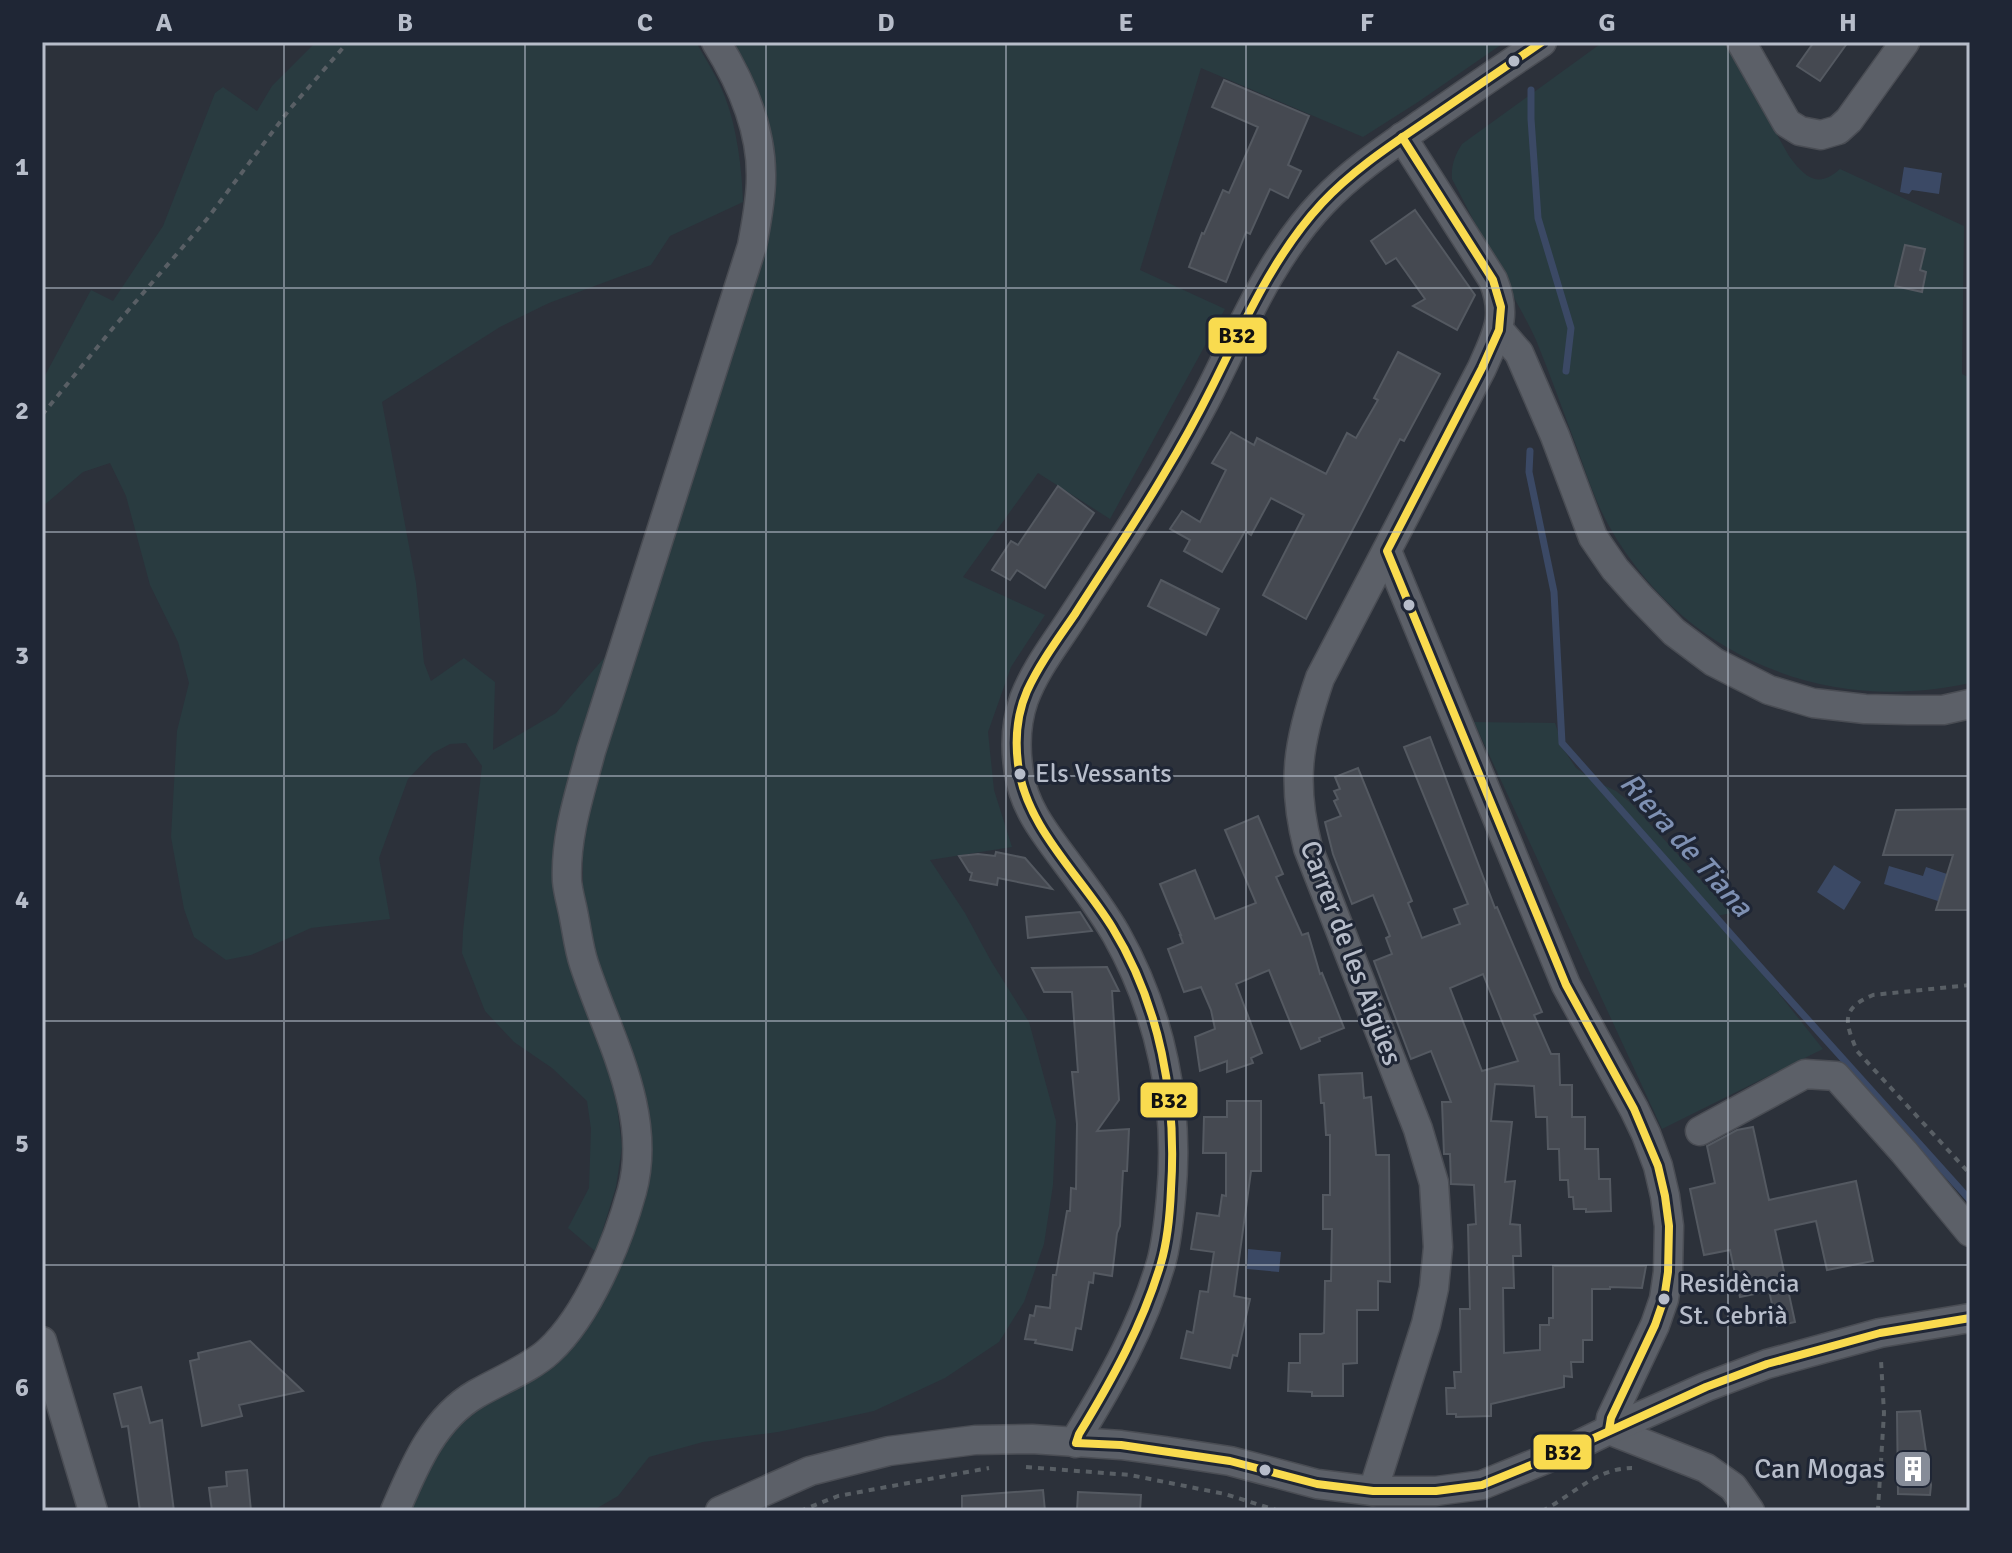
<svg xmlns="http://www.w3.org/2000/svg" width="2012" height="1553" font-family="Signika,sans-serif">
	<style>
		.green { fill: #293b40 }
		.water { fill: #3b4965 }
		.lines { fill: none; stroke-linecap: round; stroke-linejoin: round }
		.stream { stroke: #3b4965; stroke-width: 7 }
		.building { fill: #454951; stroke: #545961; stroke-width: 2; fill-rule: evenodd }
		.minor-casing { stroke: #4a4d54; stroke-width: 31 }
		.path { stroke: #595f65; stroke-width: 4; stroke-dasharray: 6 6; stroke-linecap: butt }
		.minor { stroke: #5c6068; stroke-width: 28 }
		.bus-1-casing { stroke: #1f2635; stroke-width: 14 }
		.bus-1 { stroke: #f9db4f; stroke-width: 8 }
		.grid { fill: none; stroke: #b7bdca; stroke-width: 2; stroke-opacity: 0.55 }
		.bus-dot { fill: #b7bdca; stroke: #1f2635; stroke-width: 3 }
		.labels { text-anchor: middle; dominant-baseline: central; stroke-width: 6; stroke-linejoin: round; paint-order: stroke }
		.bus-label { font-size: 26px; fill: #b7bdca; stroke: #1f2635; text-anchor: start }
		.street-label { font-size: 28px; fill: #b7bdca; stroke: #1f2635 }
		.poi-label { font-size: 28px; fill: #b7bdca; stroke: #1f2635; text-anchor: end }
		.water-label { font-size: 30px; font-style: italic; fill: #7e90b2; stroke: #1f2635 }
		.line-badge { stroke: #1f2635; stroke-width: 3 }
		.pale-badge-label { font-size: 22px; text-anchor: middle; font-weight: bold; fill: #111 }
		.neatline { fill: none; stroke: #b7bdca; stroke-width: 3 }
		.grid-label { font-size: 26px; text-anchor: middle; font-weight: bold; fill: #b7bdca }
	</style>
	<rect width="100%" height="100%" fill="#2c313a"/>
	<g class="green">
		<path d="M316,42H696C706,60 718,78 725,97C737,128 742,169 743,202L670,236L651,265L549,303L500,327L382,402L416,583L424,663L431,681L464,658L495,682L493,750L556,713L612,649L564,798L598,1030L617,1106L622,1147L616,1187L596,1252L568,1228L589,1188L591,1129L587,1101L552,1068L514,1042L485,1011L462,953L463,931L482,766L466,743L450,744L433,753L408,779L379,858L390,919L311,928L251,955L226,960L194,937L184,909L171,837L177,731L189,683L178,642L150,585L126,496L110,463L83,472L42,507V381L91,290L113,301L163,226L215,93L223,87L257,111L272,86Z"/>
		<path d="M732,42H1505L1418,102L1363,137L1201,68L1140,270L1225,309L1110,519L1038,473L963,577L1045,615L1011,667L988,732L994,790L1012,847L930,860L965,913L991,961L1029,1022L1056,1121L1053,1185L1044,1244L1024,1302L999,1342L945,1378L874,1411L778,1432L703,1442L649,1457L618,1496L592,1511H409L429,1464L447,1436L491,1400L548,1366L637,1203L608,999L589,928L583,887V840L589,802L603,754L732,358L766,240L774,194V148L765,115L749,69Z"/>
		<path d="M1603,42H1725L1789,156C1804,176 1817,190 1840,169L1964,226L1962,374L1970,378V683C1825,715 1683,657 1609,526C1597,505 1589,482 1581,459C1566,419 1552,379 1536,340C1528,322 1517,304 1508,286C1489,251 1471,215 1452,179C1451,165 1455,155 1462,144Z"/>
		<path d="M1474,722L1555,723L1564,750L1576,768L1593,780L1616,791L1631,803L1731,913L1717,916L1823,1049L1662,1129Z"/>
	</g>
	<g class="water">
		<path d="M1904,167L1942,173L1939,194L1912,190L1909,194L1900,192Z"/>
		<path d="M1834,865L1861,882L1844,910L1817,892Z"/>
		<path d="M1889,866L1923,876L1926,867L1947,874L1938,901L1884,884Z"/>
		<path d="M1248,1249L1281,1252L1279,1272L1247,1269Z"/>
	</g>
	<g class="lines">
		<g class="stream">
			<path d="M1531,90V119L1538,218L1571,328L1566,371"/>
			<path d="M1530,451L1529,472L1554,592L1562,743L1745,950L1970,1200"/>
		</g>
	</g>
	<g class="building">
		<path d="M1814,42H1848L1820,81L1797,66Z"/>
		<path d="M1224,80L1309,116L1288,165L1301,171L1288,198L1270,189L1250,234L1246,232L1226,282L1189,267L1202,233L1204,234L1223,190L1229,193L1258,127L1212,107Z"/>
		<path d="M1415,210L1475,295L1457,330L1413,306L1425,299L1396,258L1386,264L1371,241Z"/>
		<path d="M1905,245L1925,249L1920,270L1926,272L1922,292L1895,286Z"/>
		<path d="M1398,352L1440,374L1404,441L1400,439L1306,619L1263,595L1304,515L1271,498L1251,535L1245,531L1222,572L1184,551L1190,540L1170,529L1182,511L1200,522L1226,470L1212,463L1231,432L1254,445L1257,438L1326,474L1347,433L1356,438L1378,400L1374,398Z"/>
		<path d="M1058,486L1094,513L1045,588L1017,570L1010,580L992,570L1011,541L1018,545Z"/>
		<path d="M1161,580L1219,609L1206,635L1148,606Z"/>
		<path d="M1430,737L1495,908L1497,907L1542,1012L1534,1015L1551,1054H1559L1560,1085H1572V1117H1585V1149H1598L1599,1179H1610L1611,1211L1586,1212V1209H1574L1573,1197H1569L1568,1180H1560L1559,1149H1548L1547,1117H1536L1534,1086L1495,1084L1491,1121L1512,1122L1505,1182L1515,1181L1510,1224L1520,1225L1521,1256H1513L1514,1288H1503L1504,1353L1540,1350V1325H1549V1318H1553V1266H1646L1642,1288L1610,1287V1289H1592V1340H1583V1362H1571L1572,1377L1564,1376V1387L1491,1404V1416L1456,1417V1414H1447L1446,1388H1455L1454,1372H1461L1460,1309H1470L1468,1225L1476,1224L1474,1185L1451,1184L1450,1154H1444L1442,1102H1451L1431,1051L1411,1059L1374,961L1392,954L1386,938L1390,936L1373,895L1352,904L1333,854L1325,822L1341,816L1334,801L1338,799L1334,791L1340,789L1335,777L1358,768L1412,901L1408,903L1422,938L1460,924L1454,909L1468,904L1404,747ZM1483,974L1518,1061L1482,1071L1450,988Z"/>
		<path d="M1970,809V910H1936L1953,855H1883L1896,810Z"/>
		<path d="M1258,816L1283,874L1276,877L1302,935L1308,933L1320,974L1322,973L1344,1028L1319,1038L1320,1041L1301,1049L1269,970L1236,984L1262,1053L1251,1058L1253,1063L1227,1072V1061L1200,1071L1195,1037L1215,1029L1211,1010L1201,987L1184,992L1168,949L1183,943L1180,935H1181L1160,884L1195,870L1215,919L1256,903L1225,830Z"/>
		<path d="M996,852L1025,858L1052,889L998,878L997,885L970,880L972,873L969,872L959,856L978,854L995,856Z"/>
		<path d="M1080,912L1092,931L1028,938L1026,917Z"/>
		<path d="M1107,967L1119,991H1112L1119,1100L1097,1131L1129,1129L1127,1171H1123L1120,1226L1117,1233L1112,1276L1094,1273L1093,1283L1089,1282L1081,1329L1076,1328L1072,1350L1035,1343L1036,1340L1025,1339L1030,1315L1034,1316L1036,1306L1050,1308L1053,1275H1056L1067,1211H1070L1071,1188L1076,1189L1077,1124L1072,1072H1078L1072,992H1044L1032,968Z"/>
		<path d="M1362,1073L1364,1098L1371,1097L1376,1155H1389L1390,1282L1378,1281V1310H1357V1363L1343,1364V1396H1312V1392L1288,1391L1289,1363H1300V1334H1321L1324,1333L1325,1281H1331L1332,1229H1323V1195H1330V1135H1326L1324,1103H1321L1319,1075Z"/>
		<path d="M1227,1101H1261V1171H1251L1234,1296L1250,1299L1237,1356L1233,1355L1230,1368L1181,1358L1187,1331L1193,1333L1200,1291L1208,1292L1214,1252L1191,1249L1197,1213L1219,1216L1222,1195L1226,1196V1153H1203L1204,1117H1227Z"/>
		<path d="M1753,1127L1769,1200L1856,1181L1873,1261L1827,1270L1816,1221L1775,1230L1795,1322L1777,1326L1769,1291L1740,1297L1730,1250L1704,1255L1690,1189L1715,1183L1707,1146L1737,1130Z"/>
		<path d="M250,1341L303,1391L239,1405L242,1416L202,1426L190,1361L199,1359L198,1353Z"/>
		<path d="M141,1387L150,1423L162,1420L174,1511H140L128,1426L122,1427L114,1394Z"/>
		<path d="M1920,1411L1931,1485L1930,1495L1898,1494L1897,1412Z"/>
		<path d="M247,1470L251,1511H212L209,1488L227,1486L226,1472Z"/>
		<path d="M1043,1490L1045,1511H962V1496Z"/>
		<path d="M1078,1492L1141,1495L1140,1511H1077Z"/>
	</g>
	<g class="lines">
		<g class="minor-casing">
			<g id="minor">
				<path d="M1741,42L1787,123L1800,131L1821,135L1838,130L1849,120L1905,42"/>
				<path d="M1499,330L1519,353L1555,436L1593,537L1615,569L1639,596L1674,632L1714,662L1769,690L1813,703L1865,709L1908,710H1943L1970,704"/>
				<path d="M1387,551L1566,985L1634,1109L1646,1134L1658,1166L1665,1196L1669,1226L1668,1272L1664,1299L1655,1325L1611,1418L1609,1430"/>
				<path d="M1700,1131L1805,1074L1836,1076L1904,1152L1970,1232"/>
				<path d="M42,1341L93,1511"/>
				<path d="M1609,1430L1706,1468L1733,1487L1750,1511"/>
				<path d="M1076,1443L1079,1434C1112,1380 1143,1325 1161,1263C1167,1242 1169,1219 1171,1197C1180,1106 1161,1014 1116,934C1101,908 1082,883 1064,859C1044,832 1024,807 1019,773C1015,749 1016,722 1024,699C1035,670 1053,647 1070,621C1102,572 1134,524 1164,474C1180,446 1197,417 1212,387C1244,323 1272,256 1322,203C1352,171 1390,146 1426,121C1464,95 1503,68 1542,42"/>
				<path d="M1373,1491L1426,1324L1434,1288L1438,1247L1434,1183L1418,1129L1308,848C1291,782 1298,742 1320,678L1482,368C1497,333 1508,317 1493,280L1402,137"/>
				<path d="M395,1511C414,1467 433,1419 476,1394C498,1381 531,1368 549,1351C588,1315 618,1242 632,1191C653,1113 608,1037 584,964C579,949 577,932 574,917C572,905 568,893 567,881C565,836 580,793 591,751L752,246C756,224 761,201 761,178C762,130 741,82 716,42"/>
				<path d="M720,1511L810,1471L889,1451L975,1440L1032,1439L1121,1445L1165,1451L1230,1461L1317,1484L1373,1491H1436L1482,1485L1568,1450L1609,1430L1706,1387L1767,1364L1880,1333L1970,1318"/>
			</g>
		</g>
		<g class="path">
			<path d="M42,415L113,328L207,219L289,110L348,42"/>
			<path d="M1970,985L1873,995C1840,1009 1845,1022 1857,1051L1970,1174"/>
			<path d="M1026,1467L1130,1475L1225,1494L1279,1511"/>
			<path d="M800,1511L838,1496L989,1468"/>
			<path d="M1542,1511C1572,1496 1596,1468 1632,1468"/>
			<path d="M1880,1511L1878,1509L1884,1413L1881,1360"/>
		</g>
		<use href="#minor" class="minor"/>
		<g class="bus-1-casing">
			<g id="bus-1">
				<path d="M1542,42C1501,70 1460,98 1419,126C1385,149 1350,173 1322,203C1273,256 1244,323 1212,387C1197,417 1181,446 1164,474C1136,522 1105,567 1075,614C1058,639 1040,663 1027,691C1017,714 1015,740 1018,764C1025,826 1080,875 1112,927C1160,1005 1177,1098 1171,1189C1170,1214 1168,1239 1161,1263C1143,1324 1112,1380 1079,1434L1076,1443L1121,1445L1230,1461L1317,1484L1373,1491H1436L1482,1485L1568,1450L1706,1387L1767,1364L1880,1333L1970,1318"/>
				<path d="M1402,137L1493,280L1501,307L1499,330L1482,368L1387,551L1566,985L1634,1109L1658,1166L1665,1196L1669,1226L1668,1272L1664,1299L1655,1325L1611,1418L1609,1430"/>
			</g>
		</g>
		<use href="#bus-1" class="bus-1"/>
	</g>
	<path class="grid" d="M284,42V1511M525,42V1511M766,42V1511M1006,42V1511M1246,42V1511M1487,42V1511M1728,42V1511M42,288H1970M42,532H1970M42,776H1970M42,1021H1970M42,1265H1970"/>
	<defs>
		<g id="building-square" transform="scale(2)"><rect x="-9" y="-9" width="18" height="18" rx="4" fill="#868c98" stroke="#1f2635"/><path d="M-4-6H4V6H1V3H-1V6H-4ZM-2.5-4.3h1.7v1.8h-1.7ZM.8-4.3h1.7v1.8H.8ZM-2.5-1h1.7V.8h-1.7ZM.8-1h1.7V.8H.8Z" fill="#fff"/></g>
	</defs>
	<g fill-rule="evenodd">
		<use href="#building-square" x="1913" y="1469"/>
	</g>
	<g class="bus-dot">
		<circle cx="1514" cy="61" r="7"/>
		<circle cx="1409" cy="605" r="7"/>
		<circle cx="1020" cy="774" r="7"/>
		<circle cx="1664" cy="1299" r="7"/>
		<circle cx="1265" cy="1470" r="7"/>
	</g>
	<g class="labels">
		<g class="bus-label">
			<text x="1035" y="774">Els Vessants</text>
			<text x="1679" y="1284">Residència<tspan x="1679" dy="32">St. Cebrià</tspan></text>
		</g>
		<g class="street-label">
			<text transform="translate(1351 953) rotate(69)">Carrer de les Aigües</text>
		</g>
		<g class="poi-label">
			<text x="1885" y="1469">Can Mogas</text>
		</g>
		<g class="water-label">
			<text transform="translate(1686 845) rotate(48)">Riera de Tiana</text>
		</g>
	</g>
	<g class="line-badge">
		<rect x="1207" y="316" width="61" height="39" rx="8" fill="#f9db4f"/>
		<rect x="1139" y="1081" width="60" height="38" rx="8" fill="#f9db4f"/>
		<rect x="1532" y="1433" width="61" height="38" rx="8" fill="#f9db4f"/>
	</g>
	<g class="pale-badge-label">
		<text x="1237" y="343">B32</text>
		<text x="1169" y="1108">B32</text>
		<text x="1563" y="1460">B32</text>
	</g>
	<rect width="2012" height="1553" fill="none" stroke="#1f2635" stroke-width="88"/>
	<rect x="44" y="44" width="1924" height="1465" class="neatline"/>
	<g class="grid-label">
		<text x="164" y="31">A</text>
		<text x="405" y="31">B</text>
		<text x="645" y="31">C</text>
		<text x="886" y="31">D</text>
		<text x="1126" y="31">E</text>
		<text x="1367" y="31">F</text>
		<text x="1607" y="31">G</text>
		<text x="1848" y="31">H</text>
		<text x="22" y="175">1</text>
		<text x="22" y="419">2</text>
		<text x="22" y="664">3</text>
		<text x="22" y="908">4</text>
		<text x="22" y="1152">5</text>
		<text x="22" y="1396">6</text>
	</g>
</svg>
